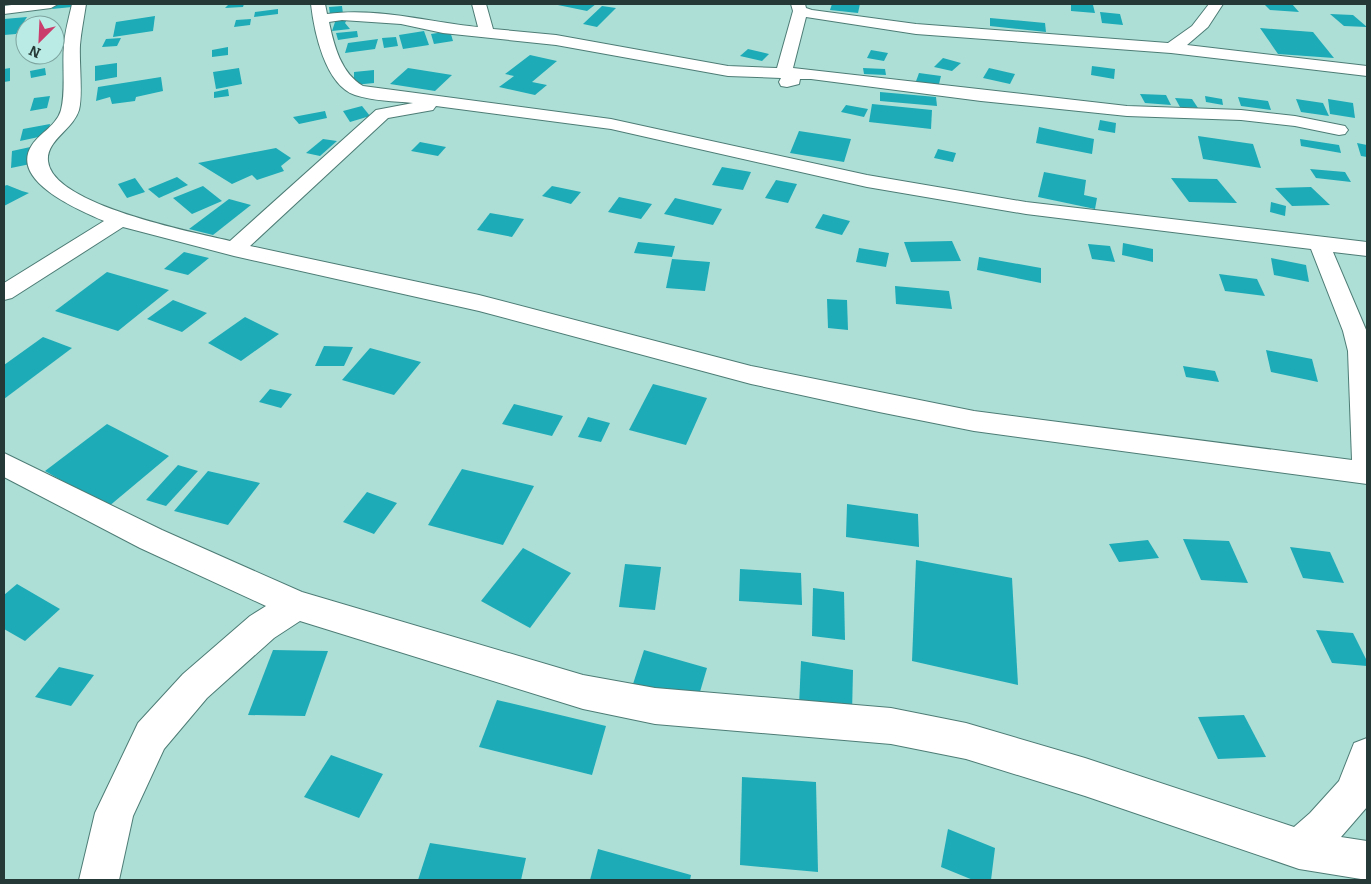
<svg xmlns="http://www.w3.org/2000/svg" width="1371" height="884" font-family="Bitter,serif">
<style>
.building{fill:#1dabb7}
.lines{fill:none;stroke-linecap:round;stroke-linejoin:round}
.minor-casing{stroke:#4d7c75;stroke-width:2}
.minor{fill:#fff;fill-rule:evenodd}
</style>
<rect width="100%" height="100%" fill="#addfd7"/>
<g class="building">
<path d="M 74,4 L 72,7 L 52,9 L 54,5 Z"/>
<path d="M 229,4 L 244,4 L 243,7 L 225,8 Z"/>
<path d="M 553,4 L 596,4 L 587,11 Z"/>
<path d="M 832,4 L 860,4 L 858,13 L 830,10 Z"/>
<path d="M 1071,4 L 1093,5 L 1095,13 L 1071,11 Z"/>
<path d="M 1264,4 L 1292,4 L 1299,12 L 1270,10 Z"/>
<path d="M 342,6 L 343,14 L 330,15 L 329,7 Z"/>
<path d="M 602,6 L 616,8 L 597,27 L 583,24 Z"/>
<path d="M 278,9 L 278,14 L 254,17 L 255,12 Z"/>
<path d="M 1100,12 L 1120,14 L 1123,25 L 1102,23 Z"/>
<path d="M 1330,14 L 1353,15 L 1367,27 L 1344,26 Z"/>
<path d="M 155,16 L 153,31 L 113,37 L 116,22 Z"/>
<path d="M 27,17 L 16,34 L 4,35 L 4,19 Z"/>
<path d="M 348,18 L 345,23 L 350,29 L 332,31 L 336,19 Z"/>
<path d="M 990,18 L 1045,23 L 1046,32 L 990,26 Z"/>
<path d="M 251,19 L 250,25 L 234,27 L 236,20 Z"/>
<path d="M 1260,28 L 1313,32 L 1334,58 L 1278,54 Z"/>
<path d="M 357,31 L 358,37 L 338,40 L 336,33 Z"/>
<path d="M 424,31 L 429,45 L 403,49 L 399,35 Z"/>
<path d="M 450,31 L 453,41 L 434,44 L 431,34 Z"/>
<path d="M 396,37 L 398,46 L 384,48 L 382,38 Z"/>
<path d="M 121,38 L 117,46 L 102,47 L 106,39 Z"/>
<path d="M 378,39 L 375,49 L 345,53 L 348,43 Z"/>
<path d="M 228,47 L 228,55 L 212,57 L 212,50 Z"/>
<path d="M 748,49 L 769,54 L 762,61 L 740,56 Z"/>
<path d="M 871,50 L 888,53 L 884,61 L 867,58 Z"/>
<path d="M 530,55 L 557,61 L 532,82 L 547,85 L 535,95 L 499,87 L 514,76 L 505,74 Z"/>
<path d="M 943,58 L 961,63 L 952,71 L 934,67 Z"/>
<path d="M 117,63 L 117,77 L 95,81 L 95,66 Z"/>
<path d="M 1092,66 L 1115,69 L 1114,79 L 1091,75 Z"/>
<path d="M 10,68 L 10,81 L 4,82 L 4,69 Z"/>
<path d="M 45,68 L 46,75 L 31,78 L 30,71 Z"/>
<path d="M 239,68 L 242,84 L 216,89 L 213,72 Z"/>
<path d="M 408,68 L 452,75 L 435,91 L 390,84 Z"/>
<path d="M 863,68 L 885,69 L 886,75 L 864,74 Z"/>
<path d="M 989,68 L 1015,74 L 1010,84 L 983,78 Z"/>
<path d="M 374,70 L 374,83 L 354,85 L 354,72 Z"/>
<path d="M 919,73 L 941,76 L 938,88 L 915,84 Z"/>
<path d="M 161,77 L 163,91 L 136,97 L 135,101 L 112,104 L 110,97 L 96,101 L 98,87 Z"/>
<path d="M 228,89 L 229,96 L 214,98 L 214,92 Z"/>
<path d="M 880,92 L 936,97 L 937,106 L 880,101 Z"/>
<path d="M 1140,94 L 1166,95 L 1171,105 L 1145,103 Z"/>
<path d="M 50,96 L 47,108 L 30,111 L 34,98 Z"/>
<path d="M 1205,96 L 1222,99 L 1223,105 L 1206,102 Z"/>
<path d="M 1238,97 L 1268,101 L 1271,110 L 1241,106 Z"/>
<path d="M 1175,98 L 1192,99 L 1198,108 L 1180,107 Z"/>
<path d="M 1296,99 L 1323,103 L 1329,116 L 1301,112 Z"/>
<path d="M 1328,99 L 1353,103 L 1355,118 L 1330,114 Z"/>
<path d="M 872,104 L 932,110 L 931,129 L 869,122 Z"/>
<path d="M 846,105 L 868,109 L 864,117 L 841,112 Z"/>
<path d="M 362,106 L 370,116 L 350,122 L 343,111 Z"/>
<path d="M 325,111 L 327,118 L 299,124 L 293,117 Z"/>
<path d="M 1100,120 L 1116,123 L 1115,133 L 1098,130 Z"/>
<path d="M 50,124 L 48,135 L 20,141 L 23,129 Z"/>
<path d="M 1039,127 L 1094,139 L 1092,154 L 1036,143 Z"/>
<path d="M 799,131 L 851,139 L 844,162 L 790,153 Z"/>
<path d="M 1198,136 L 1253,144 L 1261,168 L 1203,159 Z"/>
<path d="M 323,139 L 337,141 L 320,156 L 306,153 Z"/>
<path d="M 1300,139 L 1339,145 L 1341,153 L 1301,146 Z"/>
<path d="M 420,142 L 446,147 L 438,156 L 411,151 Z"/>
<path d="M 1357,143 L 1367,145 L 1367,157 L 1361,156 Z"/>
<path d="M 35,146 L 35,163 L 11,168 L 12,151 Z"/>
<path d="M 276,148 L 291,158 L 281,166 L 284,171 L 257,180 L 252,175 L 232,184 L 198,163 Z"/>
<path d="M 938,149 L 956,153 L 953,162 L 934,158 Z"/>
<path d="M 722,167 L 751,172 L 743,190 L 712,185 Z"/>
<path d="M 1310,169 L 1345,172 L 1351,182 L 1316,178 Z"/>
<path d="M 1044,172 L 1086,180 L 1084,195 L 1097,198 L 1095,209 L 1038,197 Z"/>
<path d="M 177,177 L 188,185 L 159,198 L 148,189 Z"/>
<path d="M 135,178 L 145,192 L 127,198 L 118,184 Z"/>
<path d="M 1171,178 L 1217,179 L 1237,203 L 1189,202 Z"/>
<path d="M 776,180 L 797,184 L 788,203 L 765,198 Z"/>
<path d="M 7,185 L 22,191 L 29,193 L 4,206 L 4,186 Z"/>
<path d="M 203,186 L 222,201 L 192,214 L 173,198 Z"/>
<path d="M 552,186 L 581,192 L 571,204 L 542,196 Z"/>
<path d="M 1311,187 L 1330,205 L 1292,206 L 1275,188 Z"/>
<path d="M 619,197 L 652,204 L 641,219 L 608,212 Z"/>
<path d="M 675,198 L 722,209 L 713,225 L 664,214 Z"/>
<path d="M 229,199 L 251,205 L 213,235 L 189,229 Z"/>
<path d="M 1271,202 L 1286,206 L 1285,216 L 1270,212 Z"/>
<path d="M 490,213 L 524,219 L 512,237 L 477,230 Z"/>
<path d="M 823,214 L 850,221 L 842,235 L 815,228 Z"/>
<path d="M 952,241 L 961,261 L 911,262 L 904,242 Z"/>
<path d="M 638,242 L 675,246 L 672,257 L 634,253 Z"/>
<path d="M 1123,243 L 1153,249 L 1153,262 L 1122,255 Z"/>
<path d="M 1088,244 L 1110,246 L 1115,262 L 1092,259 Z"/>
<path d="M 859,248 L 889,253 L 886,267 L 856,262 Z"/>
<path d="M 184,252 L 209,258 L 188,275 L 164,269 Z"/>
<path d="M 979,257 L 1041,268 L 1041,283 L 977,270 Z"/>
<path d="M 1271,258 L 1306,265 L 1309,282 L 1274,275 Z"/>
<path d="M 672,259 L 710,262 L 705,291 L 666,288 Z"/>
<path d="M 107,272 L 169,290 L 118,331 L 55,311 Z"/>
<path d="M 1219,274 L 1257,279 L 1265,296 L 1225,291 Z"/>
<path d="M 895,286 L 949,291 L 952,309 L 896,304 Z"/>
<path d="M 827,299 L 847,300 L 848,330 L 828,328 Z"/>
<path d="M 173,300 L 207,313 L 182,332 L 147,319 Z"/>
<path d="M 245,317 L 279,334 L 241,361 L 208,343 Z"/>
<path d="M 43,337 L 72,348 L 4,399 L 4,365 Z"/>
<path d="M 324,346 L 353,347 L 344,366 L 315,366 Z"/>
<path d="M 370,348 L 421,362 L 394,395 L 342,380 Z"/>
<path d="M 1266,350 L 1312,359 L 1318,382 L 1271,372 Z"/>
<path d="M 1183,366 L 1215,371 L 1219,382 L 1186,377 Z"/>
<path d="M 653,384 L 707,398 L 686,445 L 629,430 Z"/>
<path d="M 270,389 L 292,394 L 281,408 L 259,402 Z"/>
<path d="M 514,404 L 563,416 L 552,436 L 502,424 Z"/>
<path d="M 588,417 L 610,423 L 601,442 L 578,437 Z"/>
<path d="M 107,424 L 169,456 L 108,507 L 45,471 Z"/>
<path d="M 178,465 L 198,471 L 166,506 L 146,500 Z"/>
<path d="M 462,469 L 534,486 L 503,545 L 428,525 Z"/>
<path d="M 208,471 L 260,483 L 228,525 L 174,511 Z"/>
<path d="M 367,492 L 397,503 L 374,534 L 343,522 Z"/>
<path d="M 847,504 L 918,514 L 919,547 L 846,537 Z"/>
<path d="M 1183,539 L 1229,541 L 1248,583 L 1201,580 Z"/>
<path d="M 1148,540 L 1159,558 L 1119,562 L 1109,544 Z"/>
<path d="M 1290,547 L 1330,552 L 1344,583 L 1303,578 Z"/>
<path d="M 523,548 L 571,573 L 530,628 L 481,601 Z"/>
<path d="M 916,560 L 1012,578 L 1018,685 L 912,661 Z"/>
<path d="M 625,564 L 661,567 L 655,610 L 619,607 Z"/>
<path d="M 740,569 L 801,573 L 802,605 L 739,601 Z"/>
<path d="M 17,584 L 60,609 L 25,641 L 4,629 L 4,595 Z"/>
<path d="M 813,588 L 844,592 L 845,640 L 812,636 Z"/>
<path d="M 1316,630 L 1353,633 L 1367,661 L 1367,666 L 1332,663 Z"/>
<path d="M 273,650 L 328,651 L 305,716 L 248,715 Z"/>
<path d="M 644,650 L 707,668 L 697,702 L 633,684 Z"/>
<path d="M 801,661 L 853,670 L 852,714 L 799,706 Z"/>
<path d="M 59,667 L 94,675 L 71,706 L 35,697 Z"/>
<path d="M 497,700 L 606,726 L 592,775 L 479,747 Z"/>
<path d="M 1244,715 L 1266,757 L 1218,759 L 1198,717 Z"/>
<path d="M 331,755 L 383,774 L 359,818 L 304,797 Z"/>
<path d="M 742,777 L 816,782 L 818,872 L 740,865 Z"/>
<path d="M 948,829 L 995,848 L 991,880 L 973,880 L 941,867 Z"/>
<path d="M 430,843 L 526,858 L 521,880 L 418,880 Z"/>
<path d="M 598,849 L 691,875 L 690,880 L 590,880 Z"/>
</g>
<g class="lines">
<g class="minor-casing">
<g id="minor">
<path d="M 19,4 L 58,4 L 51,8 L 4,14 L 4,6 Z"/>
<path d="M 72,4 L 86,4 C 84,18 81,32 80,45 C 79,63 83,95 79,110 C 73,130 46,140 48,161 C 52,205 193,232 230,241 L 376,110 L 413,103 C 394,101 373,101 355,95 C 325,85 314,31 311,4 L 325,4 L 327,14 C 377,7 428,22 478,27 L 472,4 L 486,4 L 493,29 L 556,35 L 728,66 L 777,68 L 793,11 L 791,4 L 805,4 L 806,8 L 812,10 L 916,24 L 1168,43 L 1192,26 L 1209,4 L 1223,4 L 1208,27 L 1187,45 L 1367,66 L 1367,76 L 1171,53 L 916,34 L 806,17 L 793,68 L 1127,106 L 1241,110 L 1295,116 L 1345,126 L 1348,130 L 1345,134 L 1339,135 L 1295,126 L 1241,120 L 1127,116 L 981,101 L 811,79 L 800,79 L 799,84 L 787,87 L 781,86 L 779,82 L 781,78 L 728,76 L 556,45 L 443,33 L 401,24 L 342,20 L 329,22 C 334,46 341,73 363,86 L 611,119 L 867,175 L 1026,202 L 1367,242 L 1367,256 L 1333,252 L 1367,332 L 1367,484 L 974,431 L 879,412 L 751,384 L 479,311 L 234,256 L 123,227 L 12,298 L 4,300 L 4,283 L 104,221 C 81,211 8,181 32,145 C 40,133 57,125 61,110 C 66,91 62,65 64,45 C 65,31 69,18 72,4 ZM 436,106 L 611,129 L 867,187 L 1026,214 L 1311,249 L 1343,331 L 1348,351 L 1352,460 L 974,411 L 751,366 L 479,295 L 250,246 L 388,118 L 433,110 Z"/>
<path d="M 4,453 L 162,530 L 302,592 L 583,675 L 655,688 L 891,708 L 966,723 L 1085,758 L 1294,827 L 1310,813 L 1339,781 L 1354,743 L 1367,738 L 1367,807 L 1341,837 L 1367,841 L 1367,880 L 1299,869 L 1085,796 L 966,759 L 891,744 L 655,724 L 583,709 L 300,621 L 274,638 L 207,698 L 164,749 L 133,816 L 119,880 L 79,880 L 95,813 L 138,723 L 183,674 L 250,616 L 266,606 L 140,548 L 4,477 Z"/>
</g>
</g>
<use href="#minor" class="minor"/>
</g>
<rect width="1371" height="884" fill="none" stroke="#253936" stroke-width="10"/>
<g transform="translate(40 40) rotate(204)"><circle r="24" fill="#baece5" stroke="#7ea49f"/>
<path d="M0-4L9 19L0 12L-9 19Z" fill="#c93c6b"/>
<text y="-8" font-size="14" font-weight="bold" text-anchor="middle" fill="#253936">N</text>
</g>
</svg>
